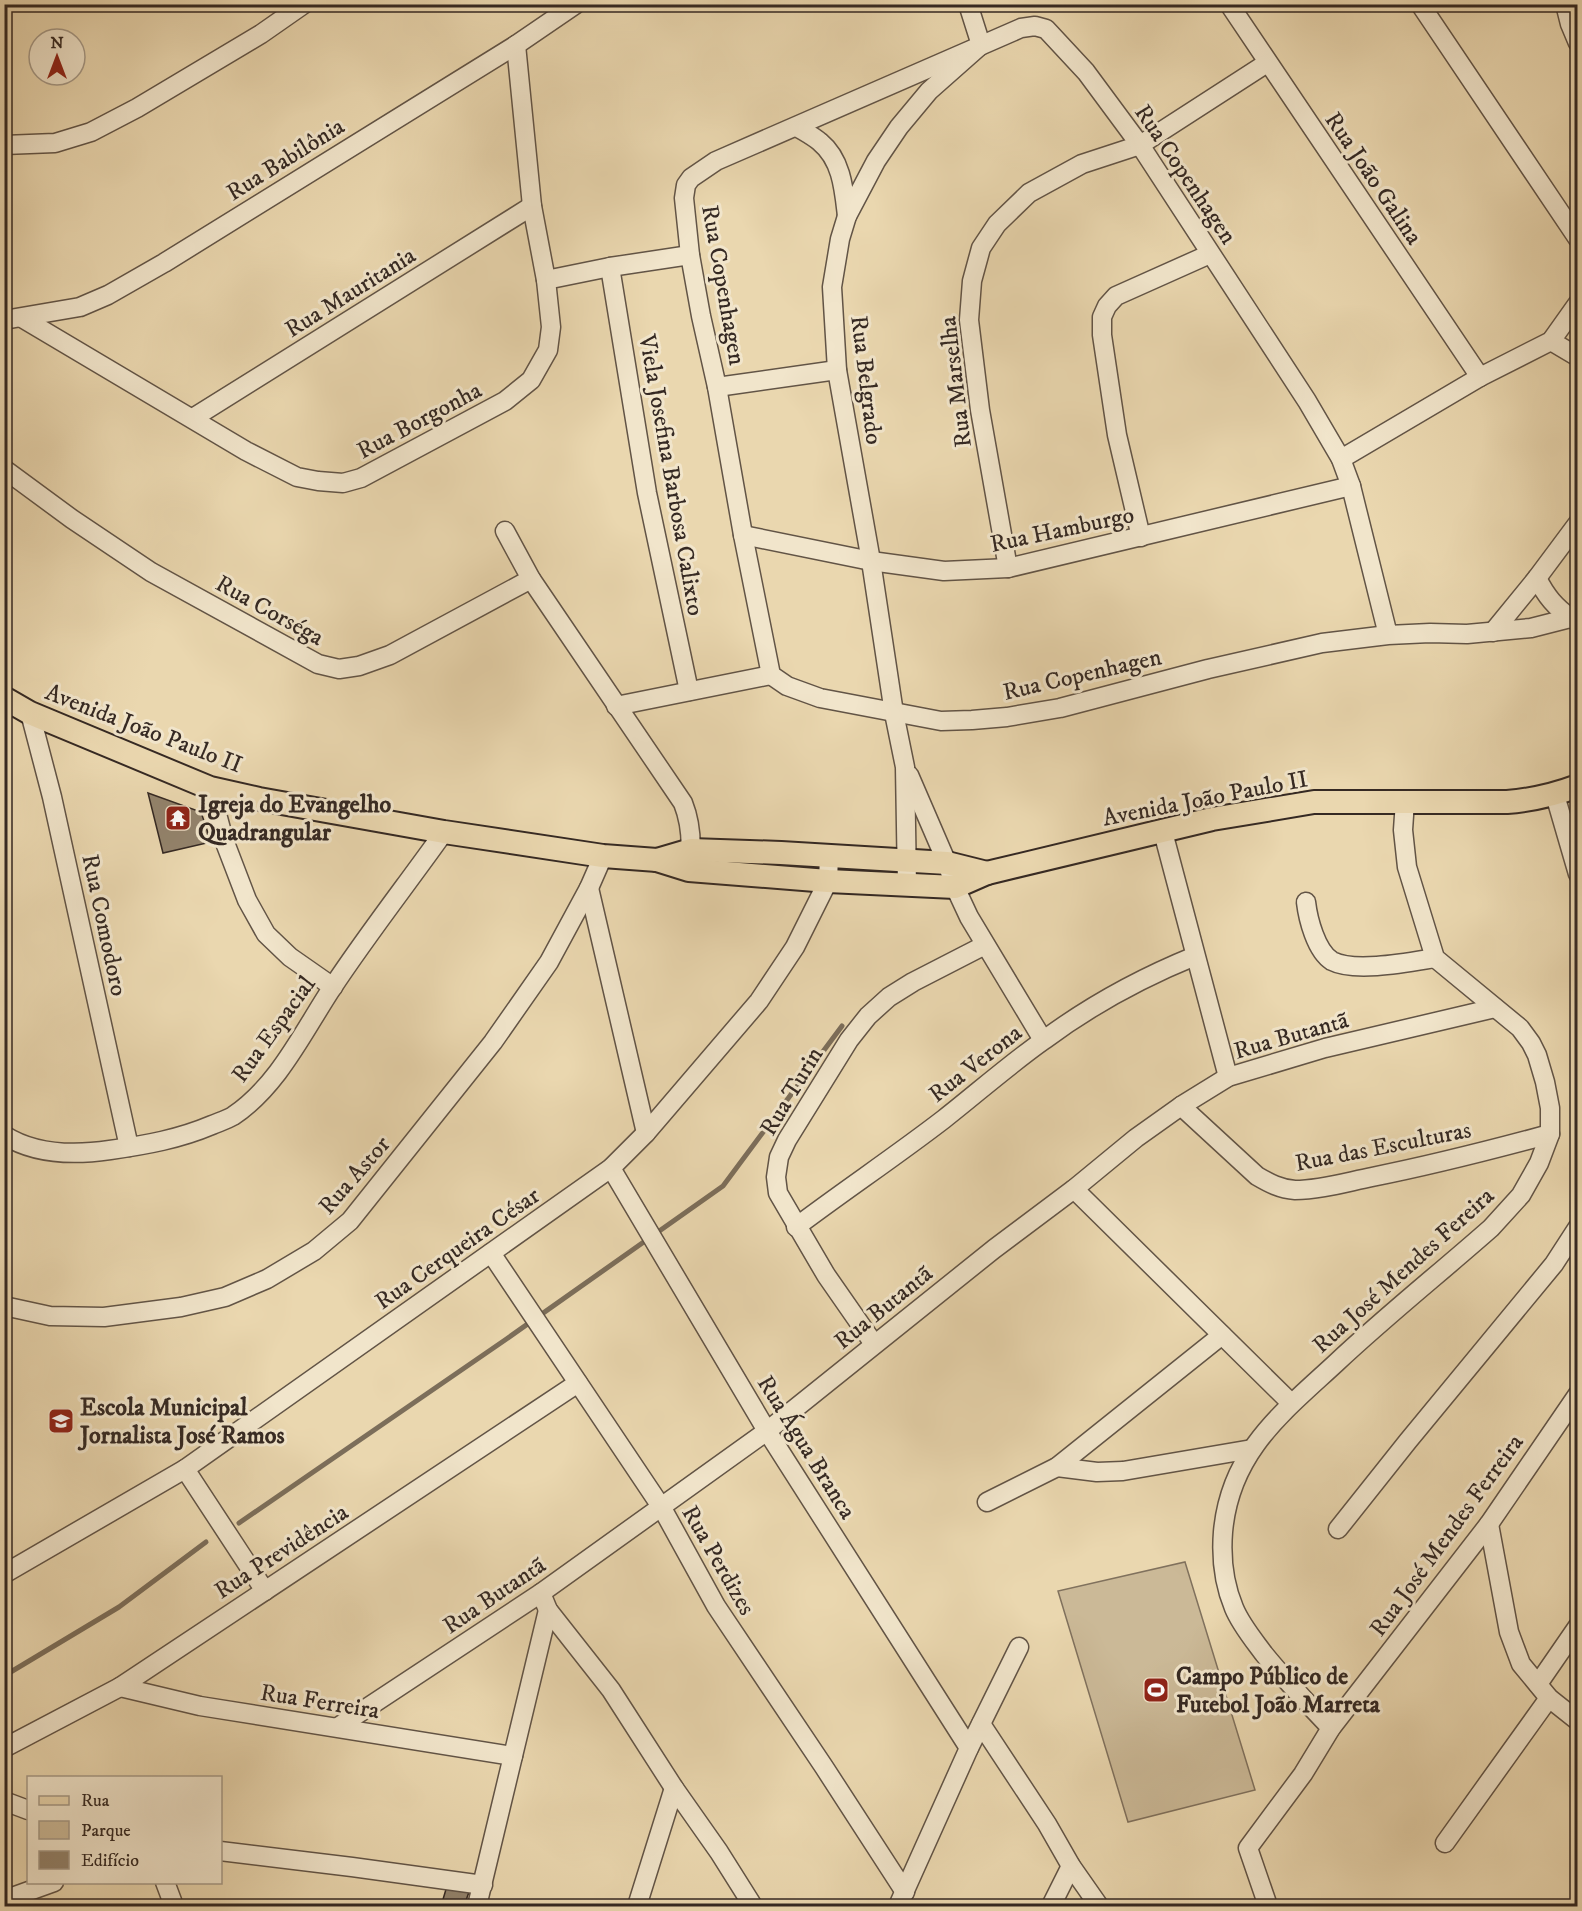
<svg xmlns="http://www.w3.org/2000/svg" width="1582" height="1911" font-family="'IM FELL DW Pica',serif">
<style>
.green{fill:#cbb997;stroke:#80715d;stroke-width:1.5}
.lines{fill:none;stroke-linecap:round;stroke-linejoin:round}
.stream{stroke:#7c6e5a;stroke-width:5}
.building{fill:#93836c;stroke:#352923;stroke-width:1.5}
.minor-casing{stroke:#625446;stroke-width:21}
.major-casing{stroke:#352923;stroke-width:26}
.minor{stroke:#f1e5cb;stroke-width:18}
.major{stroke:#ead7af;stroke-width:22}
.labels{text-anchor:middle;stroke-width:6;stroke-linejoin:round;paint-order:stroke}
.street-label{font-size:24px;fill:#352923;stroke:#f1e5cb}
.poi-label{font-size:24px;font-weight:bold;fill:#352923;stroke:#f1e5cb;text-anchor:start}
</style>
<rect width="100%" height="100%" fill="#ead7af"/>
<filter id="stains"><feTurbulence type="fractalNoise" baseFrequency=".00333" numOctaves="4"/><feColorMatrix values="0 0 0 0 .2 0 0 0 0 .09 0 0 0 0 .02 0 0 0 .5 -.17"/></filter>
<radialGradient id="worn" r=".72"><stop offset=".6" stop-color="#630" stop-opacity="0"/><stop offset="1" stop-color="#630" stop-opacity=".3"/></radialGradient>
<path class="green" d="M 1185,1562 L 1255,1790 L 1128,1822 L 1058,1591 Z"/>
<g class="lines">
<g class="stream">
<path d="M 239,1523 L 505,1340 L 723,1186 L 842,1026"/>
<path d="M 4,1676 L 119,1607 L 206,1542"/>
</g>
</g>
<g class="building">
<path d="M 148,793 L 201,812 L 211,842 L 163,853 Z"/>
<path d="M 447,1886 L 469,1892 L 464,1906 L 441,1906 Z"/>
</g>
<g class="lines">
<g class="minor-casing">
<g id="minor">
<path d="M 1229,4 L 1480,377"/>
<path d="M 1420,4 L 1578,239"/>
<path d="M 1565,4 L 1570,24 L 1578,43"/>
<path d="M 797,127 C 805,132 813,136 820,142 C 842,160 844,190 847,216"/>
<path d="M 4,145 L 55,143 L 91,132 L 137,108 L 261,34 L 304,4"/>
<path d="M 610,267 L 647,493 L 689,691"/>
<path d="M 546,280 L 610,267 L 690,255"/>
<path d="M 22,318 L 246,451 L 297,477 L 318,481 L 343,483 L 361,478 L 505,401 L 531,380 L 548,350 L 551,327 L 546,280 L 532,206 L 516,45"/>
<path d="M 4,320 L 80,307 L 108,295 L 164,263 L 516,45 L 576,4"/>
<path d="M 1551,341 L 1578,357"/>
<path d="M 717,387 L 837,370"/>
<path d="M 193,418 L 532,206"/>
<path d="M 1341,459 L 1480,377 L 1551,341 L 1578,303"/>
<path d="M 4,469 L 72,519 L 151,572 L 318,664 L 339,669 L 359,666 L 390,655 L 531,579"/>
<path d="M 505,531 L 531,579 L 683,803 C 691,823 692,841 690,862"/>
<path d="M 743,535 L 871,561 L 944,571 L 1008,568 L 1351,486"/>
<path d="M 1141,537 L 1117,435 L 1102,335 L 1102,317 L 1107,306 L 1116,296 L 1210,254"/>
<path d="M 1008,568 L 980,410 L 969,320 L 972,281 L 981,248 L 997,224 L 1029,193 L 1082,164 L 1140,145 L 1267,63"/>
<path d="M 1537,578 C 1546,596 1555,607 1572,619"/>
<path d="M 1493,632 L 1537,578 L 1578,523"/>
<path d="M 1388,635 L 1351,486 L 1341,459 L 1307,401 L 1140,145 L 1086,72 L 1046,29 L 1035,26 L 1021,28 L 716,161 L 691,178 L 686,185 L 684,198 L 690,255 L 701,316 L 717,387 L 743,535 L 771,675 L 787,686 L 820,698 L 941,721 L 972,720 L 1007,717 L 1060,708 L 1208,669 L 1322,643 L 1388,635 L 1430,633 L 1467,634 L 1531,628 L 1578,616"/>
<path d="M 616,706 L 771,675"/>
<path d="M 30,713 L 52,797 L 129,1147"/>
<path d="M 909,775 L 947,863 L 955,887 L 969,917 L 1043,1040"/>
<path d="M 210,788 L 224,840 L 247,900 L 266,934 L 290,957 L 333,987"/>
<path d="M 1555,795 L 1578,874"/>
<path d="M 1163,832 L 1228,1077"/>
<path d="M 907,885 L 905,767 L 894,713 L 871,561 L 837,370 L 832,287 L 840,239 L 847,216 L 876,161 L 899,127 L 929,91 L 981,45 L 968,4"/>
<path d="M 589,888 L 646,1133"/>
<path d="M 1306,902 C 1308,919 1316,951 1332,961 C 1355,973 1410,962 1435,958"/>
<path d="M 1181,1106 L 1257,1176 C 1269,1183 1280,1189 1295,1190 C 1320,1190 1347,1182 1372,1177 C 1432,1165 1491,1150 1550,1134"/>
<path d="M 4,1135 C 35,1155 76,1155 110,1150 C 146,1145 179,1139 212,1125 C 219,1122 226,1120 233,1116 C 278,1086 303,1032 332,988 C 367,935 407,884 444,832"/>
<path d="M 611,1168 L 767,1431 L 969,1748"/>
<path d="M 1074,1189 L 1291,1403"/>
<path d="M 796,1227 C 845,1190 896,1156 944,1119 C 977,1093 1010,1064 1044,1040 C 1091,1005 1141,978 1195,956"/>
<path d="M 491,1253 L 662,1508 L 716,1606 L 824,1767 L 905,1892"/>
<path d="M 4,1306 L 50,1316 L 104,1317 L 181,1307 L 225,1297 L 267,1279 L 314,1251 L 350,1221 L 493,1042 L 549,962 L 589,888 L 603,856"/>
<path d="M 874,1344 L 826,1275 L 778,1193 L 776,1177 L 779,1157 L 787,1140 L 849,1040 L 868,1016 L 889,997 L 913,982 L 985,945"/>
<path d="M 1057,1467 L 1097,1472 L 1123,1471 L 1252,1449"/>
<path d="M 185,1469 L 265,1591"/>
<path d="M 987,1502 L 1057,1467 L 1222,1335"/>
<path d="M 1489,1524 L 1509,1632 L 1521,1664 L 1549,1698 L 1578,1721"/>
<path d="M 1338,1529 L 1408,1441 L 1554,1264 L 1578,1227"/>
<path d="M 4,1574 L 185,1469 L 611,1168 L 646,1133 L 759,1001 L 795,947 L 828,881 L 829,856"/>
<path d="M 541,1593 L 548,1610 L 611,1690 L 674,1788 L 719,1852 L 753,1906"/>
<path d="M 1538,1684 L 1578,1626"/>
<path d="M 120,1687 L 200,1706 L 513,1756"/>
<path d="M 981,1724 L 1047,1824 L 1071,1866 L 1099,1906"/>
<path d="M 338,1727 L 541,1593 L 767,1431 L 994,1249 L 1074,1189 L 1136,1138 L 1181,1106 L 1228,1077 L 1325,1048 L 1495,1008"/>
<path d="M 1331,1728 C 1308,1704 1285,1680 1264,1654 C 1253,1639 1241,1625 1234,1608 C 1224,1584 1221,1557 1223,1532 C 1230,1452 1282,1413 1336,1363 C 1386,1316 1440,1273 1491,1228 L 1521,1195 L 1539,1163 L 1550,1134 L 1550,1108 L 1545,1082 L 1537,1055 L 1531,1043 L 1520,1028 L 1435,958 L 1407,867 L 1403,830 L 1405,801"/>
<path d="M 4,1748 L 120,1687 L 578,1383"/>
<path d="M 4,1801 L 28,1810"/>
<path d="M 1445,1843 L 1549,1698"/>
<path d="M 220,1851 L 352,1867 L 483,1885"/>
<path d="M 165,1882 L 174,1906"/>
<path d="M 4,1900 L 54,1882"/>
<path d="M 477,1906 L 548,1610"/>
<path d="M 637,1906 L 674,1788"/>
<path d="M 898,1906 L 969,1748 L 1019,1647"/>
<path d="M 1051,1906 L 1071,1866"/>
<path d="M 1268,1906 L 1248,1848 L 1303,1774 L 1331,1728 L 1489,1524 L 1578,1394"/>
</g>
</g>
<g class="major-casing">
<g id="major">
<path d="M 4,698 L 30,713 L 210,788 L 259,799 L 444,832 L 603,856 L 657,860 L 689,870 L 828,881 L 955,887 L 987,873 L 1212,819 L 1314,802 L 1507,802 C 1532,800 1554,795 1578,786"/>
<path d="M 657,860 L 691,850 L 781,853 L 947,863 L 987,873"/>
</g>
</g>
<use href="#minor" class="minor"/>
<use href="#major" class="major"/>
</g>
<defs>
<g id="temple-square" transform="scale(1.35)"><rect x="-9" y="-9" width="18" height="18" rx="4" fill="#8f2418" stroke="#f1e5cb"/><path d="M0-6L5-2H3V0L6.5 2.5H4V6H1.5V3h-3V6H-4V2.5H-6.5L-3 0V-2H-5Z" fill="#fff"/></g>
<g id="school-square" transform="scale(1.35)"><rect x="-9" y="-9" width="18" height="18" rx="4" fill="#8f2418" stroke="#f1e5cb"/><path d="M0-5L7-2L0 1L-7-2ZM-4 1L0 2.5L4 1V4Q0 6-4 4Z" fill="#fff"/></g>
<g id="stadium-square" transform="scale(1.35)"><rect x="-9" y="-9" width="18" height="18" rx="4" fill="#8f2418" stroke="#f1e5cb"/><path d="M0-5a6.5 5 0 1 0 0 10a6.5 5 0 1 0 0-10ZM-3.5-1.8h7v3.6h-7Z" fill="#fff"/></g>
</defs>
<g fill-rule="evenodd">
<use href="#temple-square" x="178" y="818"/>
<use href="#school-square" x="61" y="1421"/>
<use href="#stadium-square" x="1156" y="1690"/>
</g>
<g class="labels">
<g class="street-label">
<text transform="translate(285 159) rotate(-32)" y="8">Rua Babilônia</text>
<text transform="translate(1186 174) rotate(56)" y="8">Rua Copenhagen</text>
<text transform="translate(1374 178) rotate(56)" y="8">Rua João Galina</text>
<text transform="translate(724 285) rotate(80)" y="8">Rua Copenhagen</text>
<text transform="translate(350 292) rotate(-32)" y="8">Rua Mauritania</text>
<text transform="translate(867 380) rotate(83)" y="8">Rua Belgrado</text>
<text transform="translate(955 382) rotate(-97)" y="8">Rua Marselha</text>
<text transform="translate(419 420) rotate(-28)" y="8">Rua Borgonha</text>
<text transform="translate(672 475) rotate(80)" y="8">Viela Josefina Barbosa Calixto</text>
<text transform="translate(1062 529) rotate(-12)" y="8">Rua Hamburgo</text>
<text transform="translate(270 610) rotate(29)" y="8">Rua Corséga</text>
<text transform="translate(1082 674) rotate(-13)" y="8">Rua Copenhagen</text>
<text transform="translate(144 728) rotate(21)" y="8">Avenida João Paulo II</text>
<text transform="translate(1205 798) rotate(-11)" y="8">Avenida João Paulo II</text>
<text transform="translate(105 925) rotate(78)" y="8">Rua Comodoro</text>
<text transform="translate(273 1029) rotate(-54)" y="8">Rua Espacial</text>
<text transform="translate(1291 1035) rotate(-16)" y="8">Rua Butantã</text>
<text transform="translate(975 1063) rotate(-38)" y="8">Rua Verona</text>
<text transform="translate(791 1091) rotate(-59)" y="8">Rua Turin</text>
<text transform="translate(1383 1146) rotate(-11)" y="8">Rua das Esculturas</text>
<text transform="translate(354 1175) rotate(-49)" y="8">Rua Astor</text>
<text transform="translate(457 1248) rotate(-35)" y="8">Rua Cerqueira César</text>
<text transform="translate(1403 1270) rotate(-42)" y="8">Rua José Mendes Fereira</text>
<text transform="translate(883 1307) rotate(-39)" y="8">Rua Butantã</text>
<text transform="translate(807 1447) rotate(58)" y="8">Rua Água Branca</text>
<text transform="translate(1446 1535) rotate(-54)" y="8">Rua José Mendes Ferreira</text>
<text transform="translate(281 1551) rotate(-33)" y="8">Rua Previdência</text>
<text transform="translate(719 1560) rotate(60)" y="8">Rua Perdizes</text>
<text transform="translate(494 1595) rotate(-34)" y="8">Rua Butantã</text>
<text transform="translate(320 1701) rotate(9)" y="8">Rua Ferreira</text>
</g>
<g class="poi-label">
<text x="198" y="812">Igreja do Evangelho<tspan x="198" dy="28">Quadrangular</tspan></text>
<text x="80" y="1415">Escola Municipal<tspan x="80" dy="28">Jornalista José Ramos</tspan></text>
<text x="1176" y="1684">Campo Público de<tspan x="1176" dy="28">Futebol João Marreta</tspan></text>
</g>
</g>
<rect width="1582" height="1911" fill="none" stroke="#ead7af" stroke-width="24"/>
<rect x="6" y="6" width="1570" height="1899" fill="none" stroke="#352923" stroke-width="3"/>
<rect x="12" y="12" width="1558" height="1887" fill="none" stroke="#352923" stroke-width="1.5"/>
<rect x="27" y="1776" width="195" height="108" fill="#f1e5cb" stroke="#a69a88" stroke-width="1.5"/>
<rect x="39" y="1796" width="30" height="9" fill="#ead7af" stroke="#a69a88" stroke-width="1.5"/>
<text x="81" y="1806" font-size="18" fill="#352923">Rua</text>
<rect x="39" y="1821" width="30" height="18" fill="#cbb997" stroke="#a69a88" stroke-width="1.5"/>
<text x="81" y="1836" font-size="18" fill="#352923">Parque</text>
<rect x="39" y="1851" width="30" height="18" fill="#93836c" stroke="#a69a88" stroke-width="1.5"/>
<text x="81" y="1866" font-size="18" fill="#352923">Edifício</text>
<g transform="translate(57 57)"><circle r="28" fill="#f1e5cb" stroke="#a69a88" stroke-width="1.5"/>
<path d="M0-4.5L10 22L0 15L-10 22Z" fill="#8f2418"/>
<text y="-9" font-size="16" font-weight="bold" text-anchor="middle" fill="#352923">N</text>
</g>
<rect width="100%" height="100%" filter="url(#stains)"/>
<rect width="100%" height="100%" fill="url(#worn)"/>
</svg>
